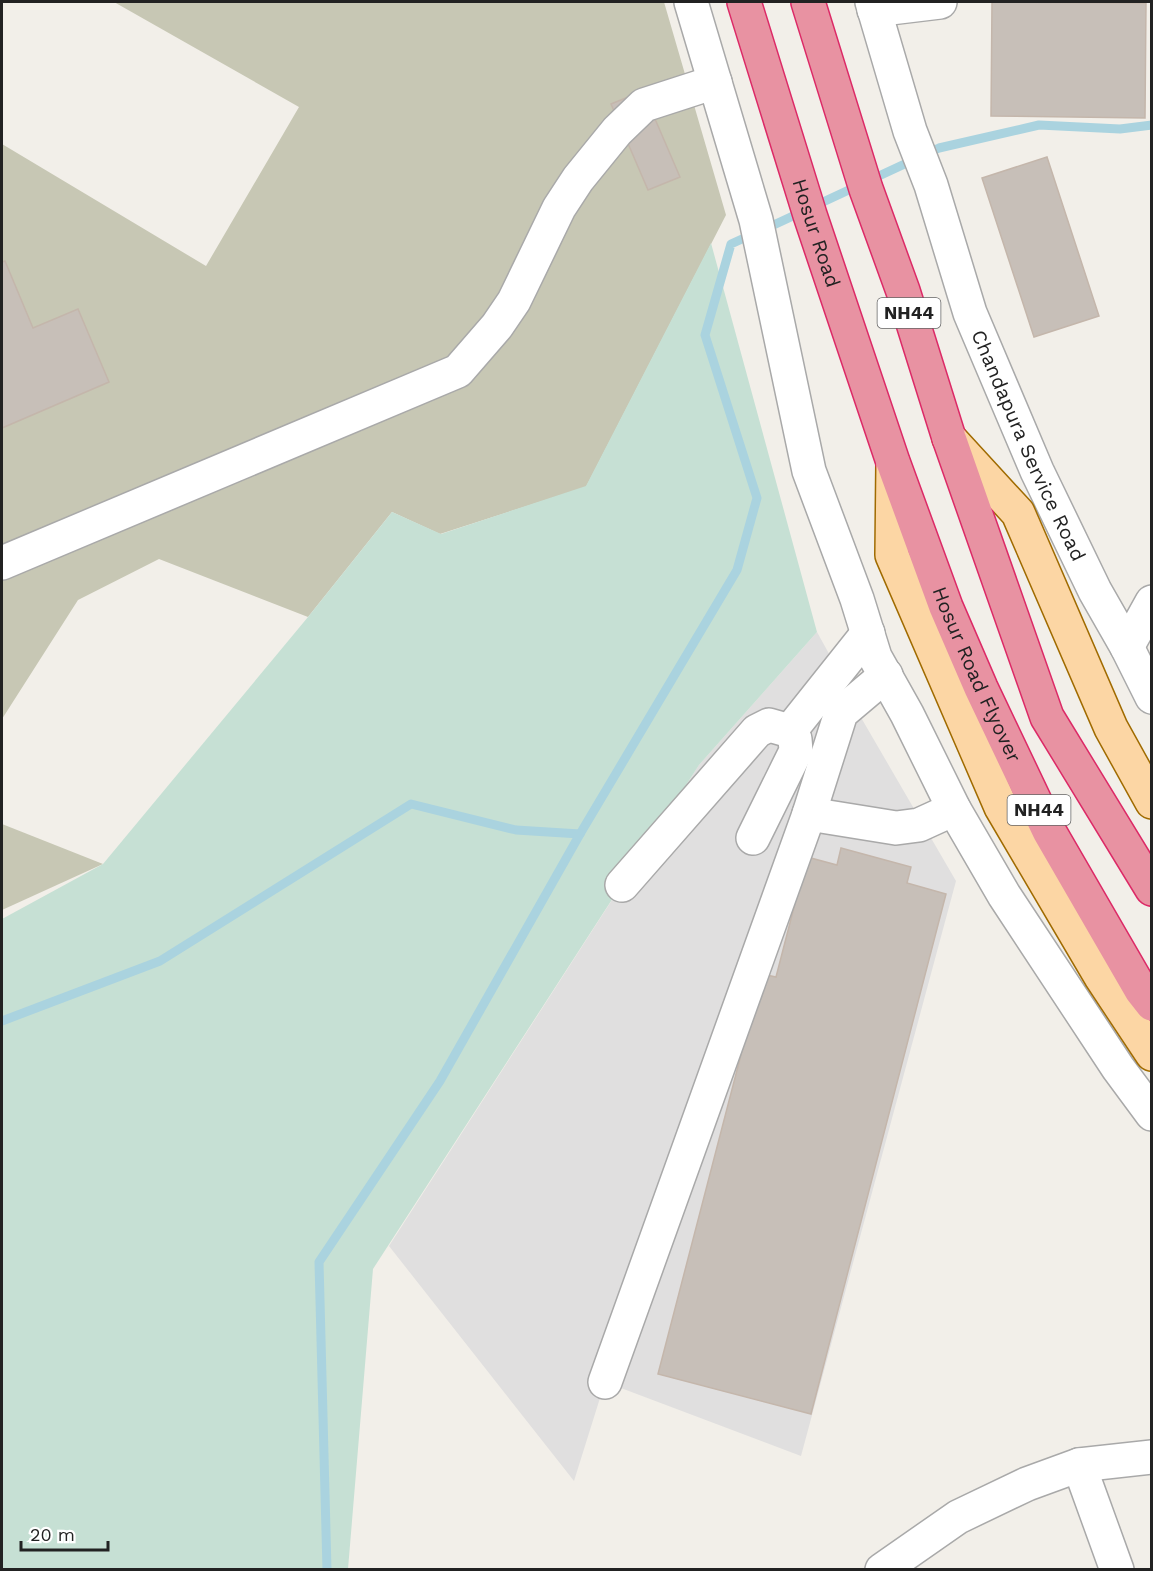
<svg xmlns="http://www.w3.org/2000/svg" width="1153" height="1571" font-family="'Work Sans',sans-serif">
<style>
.residential{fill:#e0dfdf}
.construction{fill:#c7c7b4}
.wetland{fill:#c6e0d4}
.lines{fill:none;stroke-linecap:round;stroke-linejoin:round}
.stream{stroke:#aad3df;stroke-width:9}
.building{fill:#c7bfb8;stroke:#c4b6ab;stroke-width:1.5}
.minor-casing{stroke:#a9a9a9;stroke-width:36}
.major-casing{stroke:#a06b00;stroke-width:36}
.highway-casing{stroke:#dc2a67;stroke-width:36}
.minor{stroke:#fff;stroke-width:33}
.major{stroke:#fcd6a4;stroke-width:33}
.highway{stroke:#e892a2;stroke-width:33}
.labels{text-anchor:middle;stroke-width:4.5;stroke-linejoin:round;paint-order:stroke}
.shield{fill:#fff;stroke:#646464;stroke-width:1.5}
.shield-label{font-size:18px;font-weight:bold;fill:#222}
.street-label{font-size:20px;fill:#222;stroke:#fff}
</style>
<rect width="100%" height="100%" fill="#f2efe9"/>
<path class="residential" d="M 817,632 L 838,670 L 845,690 L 956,881 L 801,1456 L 605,1382 L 574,1481 L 389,1246 L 699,765 Z"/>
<g class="construction">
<path d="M 114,2 L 664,2 L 726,215 L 586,487 L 440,534 L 392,512 L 308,617 L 159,559 L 78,600 L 2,719 L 2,144 L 206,266 L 299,107 Z"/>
<path d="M 2,824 L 103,864 L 2,910 Z"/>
</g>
<path class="wetland" d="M 711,243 L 817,632 L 699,765 L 373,1269 L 348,1569 L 2,1570 L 2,919 L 103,864 L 308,617 L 392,512 L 441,534 L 586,486 Z"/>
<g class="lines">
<g class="stream">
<path d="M 765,229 L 939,148 L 1039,125 L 1120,129 L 1152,125"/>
<path d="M 2,1021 L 160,961 L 411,804 L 516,830 L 580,834 L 737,570 L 757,498 L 705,335 L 731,244 L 753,234"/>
<path d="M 327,1570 L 319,1262 L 440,1081 L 580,834"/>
</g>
</g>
<g class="building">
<path d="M 992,2 L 1146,3 L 1145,118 L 991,116 Z"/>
<path d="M 643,91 L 680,177 L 648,190 L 611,104 Z"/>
<path d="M 1047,157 L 1099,316 L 1034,337 L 982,178 Z"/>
<path d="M 5,261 L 33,328 L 78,309 L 109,382 L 2,428 L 2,262 Z"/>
<path d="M 841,848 L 911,867 L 907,883 L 946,894 L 811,1414 L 658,1374 L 762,974 L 776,977 L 807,857 L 837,865 Z"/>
</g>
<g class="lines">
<g class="minor-casing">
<g id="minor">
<path d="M 691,2 L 756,220 L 809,471 L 857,599 L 875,657 L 907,714 L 954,809 L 1004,895 L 1118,1068 L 1152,1114"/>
<path id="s1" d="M 872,2 L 910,131 L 931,185 L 970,313 L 1037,471 L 1095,591 L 1127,647 L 1152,697"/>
<path d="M 874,10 L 940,2"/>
<path d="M 2,563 L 458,371 L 497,326 L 514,301 L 559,208 L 578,179 L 617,131 L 644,105 L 715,82"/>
<path d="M 1127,647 L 1152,602"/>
<path d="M 809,814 L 896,828 L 919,825 L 954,809"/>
<path d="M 753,838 L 796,751 L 795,739 L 790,731"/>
<path d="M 622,885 L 757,731 L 769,725 L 790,731 L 868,633"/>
<path d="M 605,1382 L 809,814 L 841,713 L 886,675"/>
<path d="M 1079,1465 L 1117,1570"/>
<path d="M 882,1570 L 958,1517 L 1027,1484 L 1079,1465 L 1152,1457"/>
</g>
</g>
<g class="major-casing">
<g id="major">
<path d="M 949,438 L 1018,513 L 1111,728 L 1152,802"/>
<path d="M 893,464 L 892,555 L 1001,807 L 1101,977 L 1152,1054"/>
</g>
</g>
<g class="highway-casing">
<g id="highway">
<path id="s2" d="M 744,2 L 810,215 L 893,462 L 946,607 L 981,688 L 1049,831 L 1141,990 L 1152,1004"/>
<path d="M 808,2 L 866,189 L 903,291 L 949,438 L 1047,717 L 1152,889"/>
</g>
</g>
<use href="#minor" class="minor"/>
<use href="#major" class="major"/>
<use href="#highway" class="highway"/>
</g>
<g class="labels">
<g class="shield">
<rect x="877.5" y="298" width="63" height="30" rx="4.5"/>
<rect x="1007.5" y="795" width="63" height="30" rx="4.5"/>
</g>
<g class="shield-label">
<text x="909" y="319">NH44</text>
<text x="1039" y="816">NH44</text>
</g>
<g class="street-label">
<text dy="7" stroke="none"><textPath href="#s2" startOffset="242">Hosur Road</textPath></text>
<text dy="7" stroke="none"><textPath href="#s1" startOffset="471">Chandapura Service Road</textPath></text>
<text dy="7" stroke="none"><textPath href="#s2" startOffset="712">Hosur Road Flyover</textPath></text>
</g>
</g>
<rect width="1153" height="1571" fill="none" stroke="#222222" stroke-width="6"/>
<path d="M21 1541v9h87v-9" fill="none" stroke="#222222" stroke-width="3"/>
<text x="30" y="1541" font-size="18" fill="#222222" stroke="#ffffff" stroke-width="4.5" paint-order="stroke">20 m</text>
</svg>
